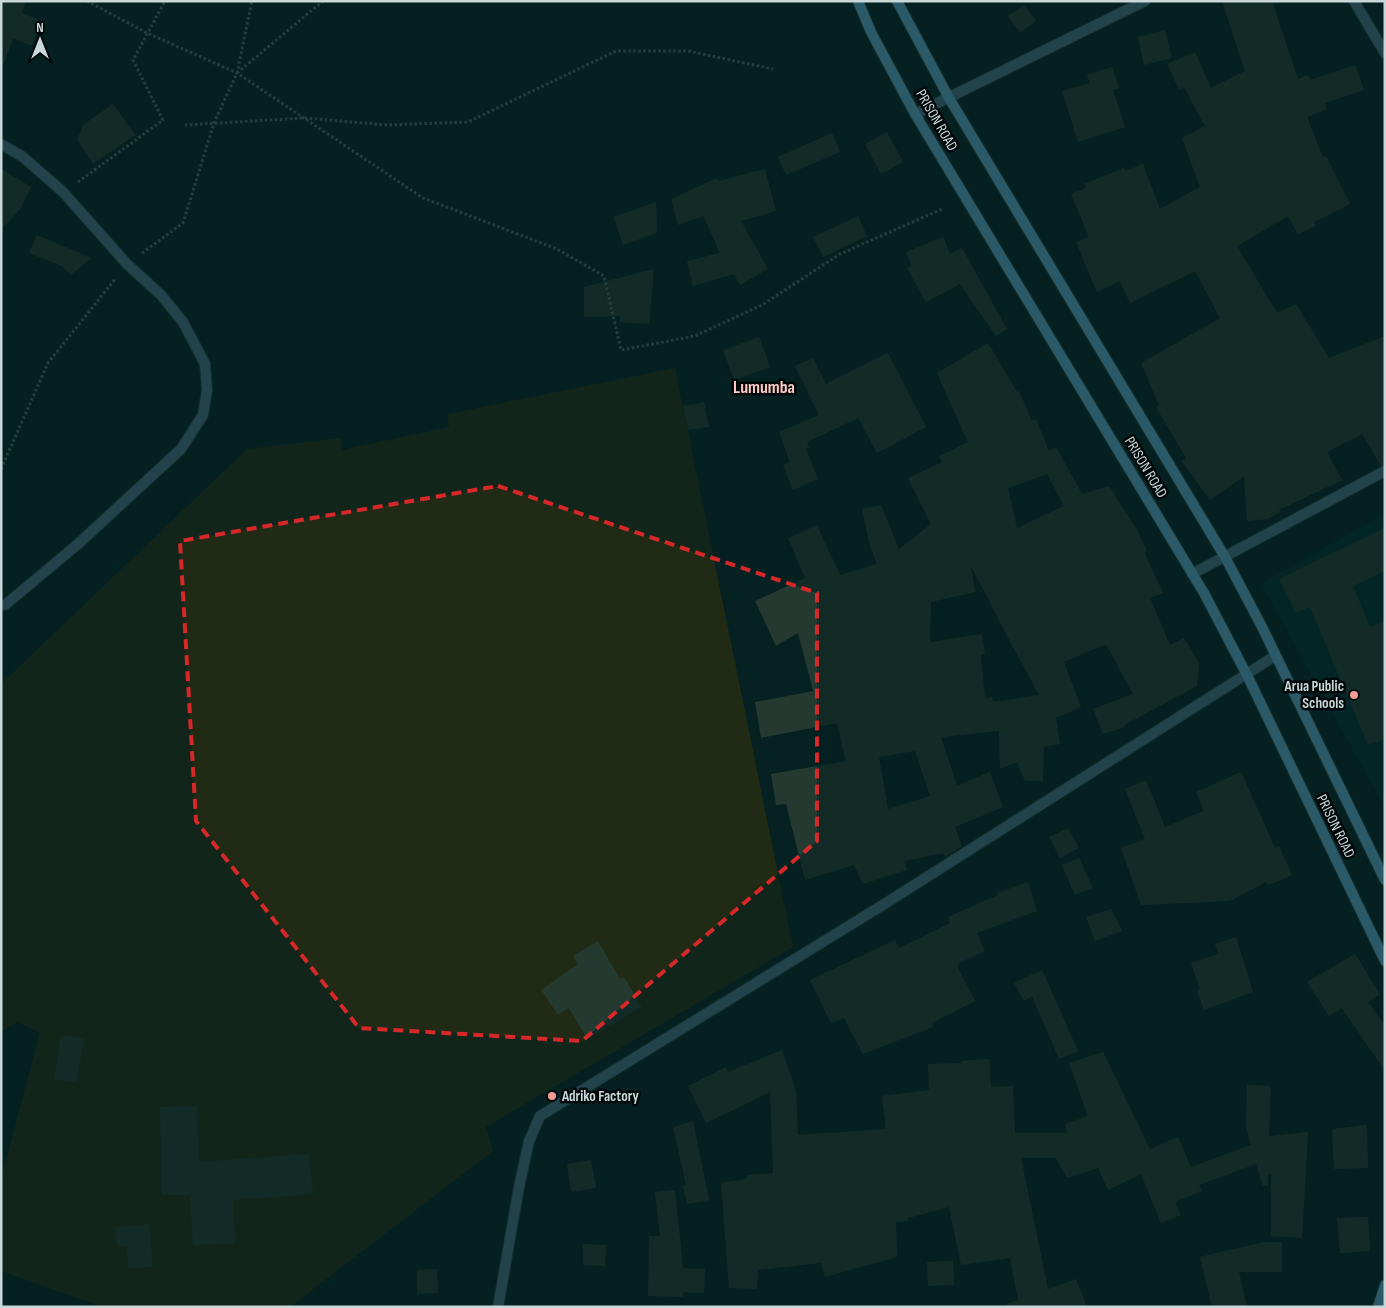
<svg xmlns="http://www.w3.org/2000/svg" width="1386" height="1308" font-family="'Sofia Sans Condensed',sans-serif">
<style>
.built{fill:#042b2c}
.green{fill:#212a15}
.building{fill:#24392f;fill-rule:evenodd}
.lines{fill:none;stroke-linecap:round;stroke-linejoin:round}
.street-casing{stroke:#253e3e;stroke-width:12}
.secondary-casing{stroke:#253e3e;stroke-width:12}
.path{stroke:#4a6161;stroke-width:3;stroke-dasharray:2.5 2.5;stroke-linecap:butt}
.street{stroke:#466e81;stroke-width:10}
.secondary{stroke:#5b9dbc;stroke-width:10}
.marked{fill:none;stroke:#d62828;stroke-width:4;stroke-dasharray:10 6;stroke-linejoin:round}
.poi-dot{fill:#f59c94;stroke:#020809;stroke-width:2}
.labels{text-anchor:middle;stroke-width:5;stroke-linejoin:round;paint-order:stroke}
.street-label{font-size:15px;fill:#c8d7d7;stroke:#020809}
.poi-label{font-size:15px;font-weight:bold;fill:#c8d7d7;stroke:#020809;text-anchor:end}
.quarter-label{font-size:18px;font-weight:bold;fill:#fcc9c3;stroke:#020809}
</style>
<rect width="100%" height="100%" fill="#062121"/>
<path class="built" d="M 1385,514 L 1385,808 L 1261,583 Z"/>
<path class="green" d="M 675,368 L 793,947 L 486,1127 L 493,1151 L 290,1307 L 103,1307 L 1,1271 L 1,1179 L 40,1033 L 17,1022 L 1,1032 L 1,684 L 247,449 L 341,438 L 342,450 L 449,427 L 448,414 Z"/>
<g class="building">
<path d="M 1,1 L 26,1 L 22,13 L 42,21 L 32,46 L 13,38 L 4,63 L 1,63 Z"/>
<path d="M 1222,1 L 1272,1 L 1298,79 L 1308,75 L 1311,80 L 1355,65 L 1364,90 L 1325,103 L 1327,109 L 1307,117 L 1323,157 L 1326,156 L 1350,204 L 1314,222 L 1316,226 L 1298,234 L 1288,216 L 1237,246 L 1277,313 L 1296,304 L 1329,358 L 1385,336 L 1385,464 L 1381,466 L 1362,434 L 1327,452 L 1342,480 L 1279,510 L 1280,512 L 1268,519 L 1247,521 L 1244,476 L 1210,500 L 1182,461 L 1186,458 L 1156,407 L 1159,405 L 1141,363 L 1220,318 L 1195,271 L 1130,303 L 1120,281 L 1097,292 L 1076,242 L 1089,237 L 1071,194 L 1086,188 L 1084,184 L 1124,168 L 1125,171 L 1143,164 L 1160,209 L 1200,187 L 1182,138 L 1205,126 L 1184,87 L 1179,90 L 1167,64 L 1195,52 L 1211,88 L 1245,71 Z"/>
<path d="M 1024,5 L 1036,21 L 1020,33 L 1008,16 Z"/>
<path d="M 1165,30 L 1172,58 L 1144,65 L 1138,37 Z"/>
<path d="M 1112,67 L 1119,88 L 1113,90 L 1125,127 L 1078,142 L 1062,91 L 1090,83 L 1087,75 Z"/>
<path d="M 113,104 L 135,135 L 93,164 L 77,140 L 83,125 Z"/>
<path d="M 887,132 L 903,162 L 881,174 L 865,144 Z"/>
<path d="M 832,133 L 840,152 L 786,175 L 778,157 Z"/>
<path d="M 1,169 L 31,187 L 20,209 L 1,230 Z"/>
<path d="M 765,169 L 776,211 L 741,221 L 768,269 L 740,285 L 734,274 L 693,286 L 687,261 L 720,253 L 703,216 L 678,225 L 671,199 L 717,178 L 719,181 Z"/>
<path d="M 656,202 L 657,233 L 623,245 L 614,217 Z"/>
<path d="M 858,216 L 867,236 L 823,257 L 813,237 Z"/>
<path d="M 37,235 L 91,258 L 71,275 L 62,266 L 29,253 Z"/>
<path d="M 943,237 L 950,254 L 962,248 L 1007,329 L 996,336 L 960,284 L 926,302 L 907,268 L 912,266 L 906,252 Z"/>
<path d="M 654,269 L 649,324 L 620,322 L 620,316 L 584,317 L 584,287 Z"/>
<path d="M 759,337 L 770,367 L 734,380 L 723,350 Z"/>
<path d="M 988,343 L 1017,392 L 1019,391 L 1032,421 L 1036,419 L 1049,451 L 1056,447 L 1082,494 L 1109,486 L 1136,528 L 1147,551 L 1144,552 L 1163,593 L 1150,598 L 1170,645 L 1184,638 L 1199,663 L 1197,686 L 1124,725 L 1125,727 L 1103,734 L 1093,709 L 1133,694 L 1106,644 L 1064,662 L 1081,707 L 1056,718 L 1060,744 L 1044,747 L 1043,781 L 1025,781 L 1017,762 L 1000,769 L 999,731 L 941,737 L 957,786 L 990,772 L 1003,807 L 955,827 L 962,846 L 945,857 L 943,853 L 904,861 L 907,870 L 863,884 L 854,865 L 805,880 L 786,804 L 776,805 L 771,774 L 846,761 L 837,723 L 761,738 L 755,702 L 813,691 L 798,633 L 776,646 L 755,601 L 805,578 L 788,538 L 817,525 L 840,575 L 877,564 L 870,546 L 862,509 L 881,505 L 899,549 L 931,524 L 908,478 L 942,462 L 939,456 L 968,442 L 937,373 ZM 1047,474 L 1064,506 L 1017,528 L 1008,488 ZM 971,566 L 1012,645 L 1039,695 L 993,702 L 992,697 L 985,699 L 981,655 L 985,654 L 982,634 L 930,642 L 931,602 L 975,592 ZM 915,751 L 930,796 L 888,809 L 879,757 Z"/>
<path d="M 888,353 L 926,427 L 877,453 L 858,418 L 807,442 L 809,448 L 806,449 L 818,479 L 793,490 L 783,465 L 790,462 L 779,432 L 819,415 L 795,366 L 813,358 L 826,384 Z"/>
<path d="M 704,402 L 709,427 L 688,430 L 683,406 Z"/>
<path d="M 1385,528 L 1385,571 L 1353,586 L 1370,627 L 1385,621 L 1385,739 L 1368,745 L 1310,607 L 1296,613 L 1279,579 Z"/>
<path d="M 1241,772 L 1275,848 L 1279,846 L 1292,875 L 1268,885 L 1266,882 L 1230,901 L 1141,905 L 1121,848 L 1145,839 L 1125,789 L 1146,780 L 1165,827 L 1204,811 L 1196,792 Z"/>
<path d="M 1068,828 L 1079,848 L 1060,858 L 1049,837 Z"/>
<path d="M 1079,858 L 1093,888 L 1075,895 L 1062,865 Z"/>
<path d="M 1028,882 L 1037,911 L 977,933 L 985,951 L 959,963 L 959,965 L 957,966 L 975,1001 L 932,1023 L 933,1027 L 863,1054 L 844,1018 L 831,1023 L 810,980 L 895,940 L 899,948 L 950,923 L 948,917 L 998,895 L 997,893 Z"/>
<path d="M 1111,909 L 1122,931 L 1095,941 L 1086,917 Z"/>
<path d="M 1236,937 L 1253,992 L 1204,1010 L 1197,991 L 1200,989 L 1191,963 L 1218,954 L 1215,944 Z"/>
<path d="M 598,941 L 620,979 L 624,977 L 642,1007 L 587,1039 L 569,1008 L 558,1015 L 541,990 L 578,964 L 573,956 Z"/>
<path d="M 1355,954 L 1380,994 L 1368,1002 L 1385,1026 L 1385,1071 L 1342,1008 L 1329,1016 L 1307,982 Z"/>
<path d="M 1042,970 L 1078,1051 L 1059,1059 L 1032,996 L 1024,1001 L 1014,983 Z"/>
<path d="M 61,1035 L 84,1038 L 77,1082 L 54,1079 Z"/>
<path d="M 782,1050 L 796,1091 L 798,1135 L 886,1129 L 882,1096 L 929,1090 L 928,1064 L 961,1063 L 961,1061 L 989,1059 L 991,1087 L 1013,1086 L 1015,1133 L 1067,1133 L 1065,1124 L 1088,1116 L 1069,1063 L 1103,1052 L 1150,1149 L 1178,1137 L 1191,1167 L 1251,1145 L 1246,1125 L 1247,1085 L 1271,1086 L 1269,1136 L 1308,1132 L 1302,1238 L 1271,1236 L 1271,1174 L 1268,1175 L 1268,1186 L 1263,1186 L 1256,1164 L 1199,1185 L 1202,1191 L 1175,1202 L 1181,1215 L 1161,1223 L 1141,1174 L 1108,1190 L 1098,1168 L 1067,1178 L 1056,1158 L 1021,1158 L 1048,1289 L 1076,1279 L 1087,1307 L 1006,1307 L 1006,1304 L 1018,1300 L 1010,1258 L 961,1265 L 949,1207 L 908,1218 L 908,1221 L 896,1222 L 897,1257 L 825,1277 L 821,1263 L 758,1270 L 757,1289 L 729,1288 L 721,1183 L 747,1179 L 747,1175 L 773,1173 L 770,1092 L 706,1123 L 688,1086 L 726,1067 L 728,1072 Z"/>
<path d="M 197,1106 L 199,1162 L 309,1154 L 313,1194 L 233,1200 L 235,1243 L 193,1245 L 190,1195 L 162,1195 L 160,1107 Z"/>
<path d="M 693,1121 L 709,1200 L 687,1204 L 683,1185 L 686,1185 L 673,1127 Z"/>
<path d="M 1367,1125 L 1368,1168 L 1334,1169 L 1332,1129 Z"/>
<path d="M 591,1160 L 596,1188 L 571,1192 L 567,1164 Z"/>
<path d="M 675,1190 L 683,1268 L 705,1269 L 704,1293 L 683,1292 L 683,1297 L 648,1296 L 649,1236 L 660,1236 L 655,1192 Z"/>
<path d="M 1368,1217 L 1370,1251 L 1340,1253 L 1337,1218 Z"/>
<path d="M 149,1224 L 153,1267 L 128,1268 L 127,1246 L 117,1247 L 115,1227 Z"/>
<path d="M 1263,1242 L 1282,1242 L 1282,1272 L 1239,1272 L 1247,1307 L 1212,1307 L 1200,1257 Z"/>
<path d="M 583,1244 L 606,1245 L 605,1266 L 583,1265 Z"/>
<path d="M 953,1261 L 954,1285 L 928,1286 L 927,1262 Z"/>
<path d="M 437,1269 L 438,1293 L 417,1294 L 417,1270 Z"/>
</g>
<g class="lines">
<g class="street-casing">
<g id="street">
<path d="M 1354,1 L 1385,53"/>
<path d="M 915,114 L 1145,1"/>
<path d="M 1,144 L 23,157 L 63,192 L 127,264 L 161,295 L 183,322 L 205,364 L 207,390 L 203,415 L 181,449 L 78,544 L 5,605"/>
<path d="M 1192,574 L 1385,471"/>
<path d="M 498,1307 L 519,1187 L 529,1141 L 540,1116 L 886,903 L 1275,656"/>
</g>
</g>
<g class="secondary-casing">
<g id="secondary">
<path d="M 858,1 L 871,32 L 915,114 L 1204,593 L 1247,675 L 1385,961"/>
<path d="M 897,1 L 949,98 L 1225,557 L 1261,625 L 1385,880"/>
<path d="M 1378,1307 L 1385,1285"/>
</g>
</g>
<g class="path">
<path d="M 87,1 L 147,33 L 237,73 L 423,198 L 557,249 L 604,276 L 621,350 L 695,336 L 762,305 L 840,254 L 942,209"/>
<path d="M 237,73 L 323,1"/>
<path d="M 185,125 L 304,118 L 387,125 L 468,122 L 616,51 L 688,51 L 773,69"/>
<path d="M 78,182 L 163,120 L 133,60 L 165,1"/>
<path d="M 142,253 L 183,223 L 214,123 L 237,73 L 252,1"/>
<path d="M 1,469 L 48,363 L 116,278"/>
</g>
<use href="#street" class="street"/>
<use href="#secondary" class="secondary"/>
</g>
<path d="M0 0H1386V1308H0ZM 498,486 L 817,593 L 817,841 L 582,1041 L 359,1028 L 196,821 L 180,541 Z" fill="#062121" fill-opacity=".55" fill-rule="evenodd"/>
<path class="marked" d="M 498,486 L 817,593 L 817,841 L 582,1041 L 359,1028 L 196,821 L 180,541 Z"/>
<g class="poi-dot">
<circle cx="1354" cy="695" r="5"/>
<circle cx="552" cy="1096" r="5"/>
</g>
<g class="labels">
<g class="street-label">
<text transform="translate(937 120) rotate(60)" y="5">PRISON ROAD</text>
<text transform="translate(1146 467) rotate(59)" y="5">PRISON ROAD</text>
<text transform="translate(1336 826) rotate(64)" y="5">PRISON ROAD</text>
</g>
<g class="poi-label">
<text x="1344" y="691">Arua Public<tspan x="1344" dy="17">Schools</tspan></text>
<text x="562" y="1101" text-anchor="start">Adriko Factory</text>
</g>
<g class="quarter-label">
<text x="764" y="393">Lumumba</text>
</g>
</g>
<rect width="1386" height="1308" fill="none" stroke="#c8d7d7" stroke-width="5"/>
<g transform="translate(40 40)" stroke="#020809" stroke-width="4" paint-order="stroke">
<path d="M0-4L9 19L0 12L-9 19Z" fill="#c8d7d7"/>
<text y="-8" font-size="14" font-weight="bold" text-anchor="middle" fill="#c8d7d7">N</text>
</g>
</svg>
